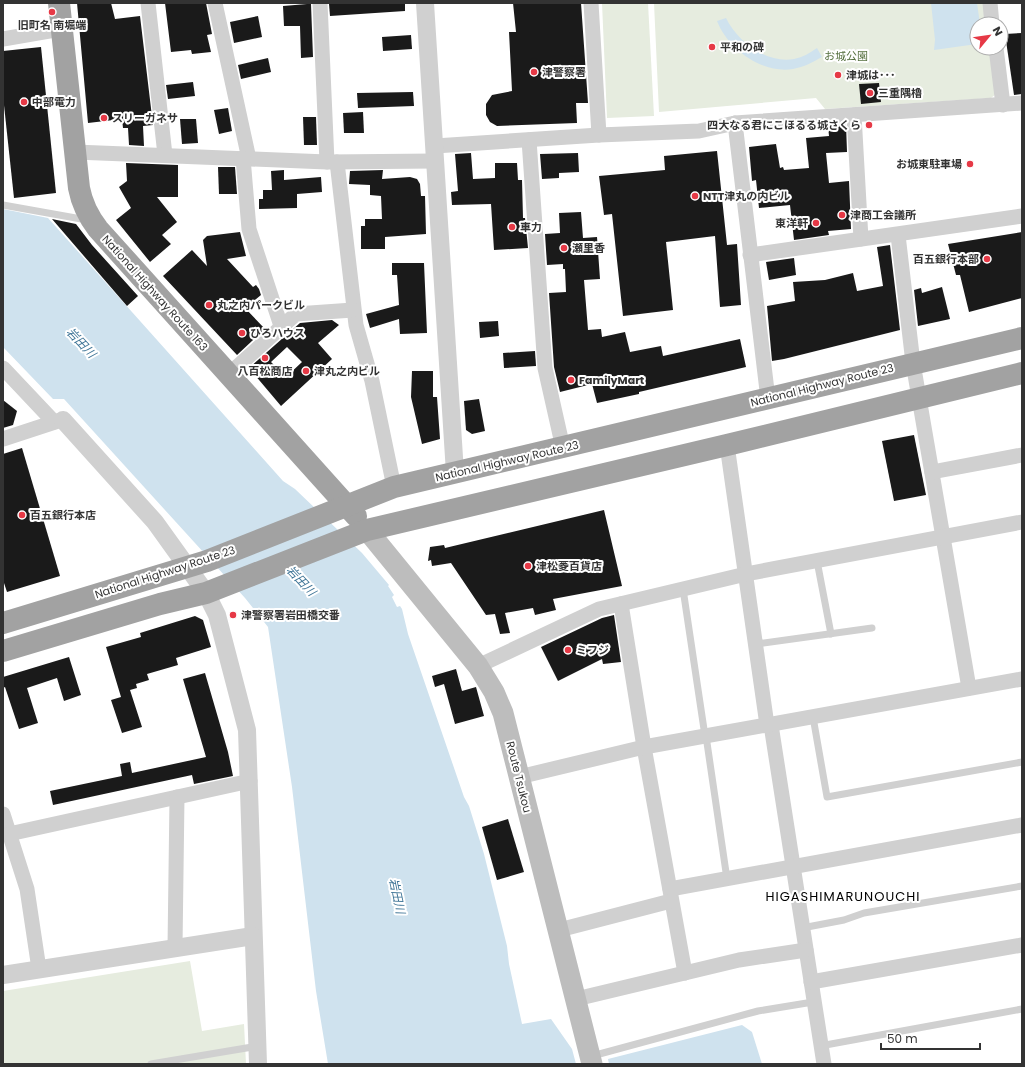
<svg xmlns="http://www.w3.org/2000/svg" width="1025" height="1067" font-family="Poppins,'Noto Sans JP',sans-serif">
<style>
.green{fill:#e6ecdf}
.water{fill:#cfe2ee}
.building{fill:#1a1a1a;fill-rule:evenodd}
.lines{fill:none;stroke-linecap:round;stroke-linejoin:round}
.service{stroke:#d0d0d0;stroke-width:7}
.minor{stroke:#d0d0d0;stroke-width:15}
.tertiary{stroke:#d0d0d0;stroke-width:18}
.secondary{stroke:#bdbdbd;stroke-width:21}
.trunk{stroke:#a2a2a2;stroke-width:22}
.poi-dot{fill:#e63946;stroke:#fff;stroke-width:1.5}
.labels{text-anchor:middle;stroke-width:4;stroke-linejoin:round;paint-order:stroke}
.poi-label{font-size:11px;font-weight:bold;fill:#333;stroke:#fff;text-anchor:start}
.park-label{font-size:11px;fill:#56703f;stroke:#fff}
.street-label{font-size:11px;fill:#333;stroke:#fff}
.water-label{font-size:12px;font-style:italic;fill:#3f7597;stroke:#fff}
.quarter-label{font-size:13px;letter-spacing:1px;fill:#000;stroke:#fff}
</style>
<rect width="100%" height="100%" fill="#fff"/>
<g class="green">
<path d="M 602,3 L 648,3 L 654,116 L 607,118 Z"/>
<path d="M 654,3 L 983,3 L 986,24 L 977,24 L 977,48 L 989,48 L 996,94 L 991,98 L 825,109 L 816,98 L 659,112 Z"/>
<path d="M 190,961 L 202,1031 L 244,1024 L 246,1064 L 3,1064 L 3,991 Z"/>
</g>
<g class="water">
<path d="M 931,3 L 977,3 L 980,24 L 977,24 L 977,44 L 934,50 L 935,40 Z"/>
<path d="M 726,18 C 737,41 766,64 794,59 C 803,57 810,53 817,48 L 822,57 C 813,62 804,67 793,69 C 762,74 728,49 717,21 Z"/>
<path d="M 3,209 L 48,218 L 283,481 L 295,489 L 362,553 L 389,585 L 388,586 L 394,595 L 392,597 L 397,607 L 400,606 L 402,609 L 408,634 L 464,797 L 469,806 L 484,854 L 507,946 L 509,964 L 522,1024 L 551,1019 L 572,1049 L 576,1064 L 328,1064 L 316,991 L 292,787 L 268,627 L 245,598 L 64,399 L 53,399 L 3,347 Z"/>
<path d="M 742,1025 L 752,1032 L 762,1064 L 609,1064 L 608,1059 Z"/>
</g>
<g class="building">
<path d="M 77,3 L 111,3 L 115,19 L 140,16 L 153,125 L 143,126 L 144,146 L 129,145 L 128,128 L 123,128 L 122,119 L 88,123 Z"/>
<path d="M 165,3 L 206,3 L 212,34 L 207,35 L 211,52 L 192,54 L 191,50 L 171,52 Z"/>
<path d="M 332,3 L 405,3 L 405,11 L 330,16 L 329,4 Z"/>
<path d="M 513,3 L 581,3 L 588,103 L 576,103 L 577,123 L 497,126 L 490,122 L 486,115 L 486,104 L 492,95 L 512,91 L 509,32 L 516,32 Z"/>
<path d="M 307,4 L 311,4 L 313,57 L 301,58 L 300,26 L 284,26 L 283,6 Z"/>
<path d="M 258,16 L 262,37 L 234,43 L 230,22 Z"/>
<path d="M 1022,33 L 1022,94 L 1014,95 L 1005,34 Z"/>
<path d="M 411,35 L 412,49 L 383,51 L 382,37 Z"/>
<path d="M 41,47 L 56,193 L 14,198 L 3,96 L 3,51 Z"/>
<path d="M 268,58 L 271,72 L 241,79 L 238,65 Z"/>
<path d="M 193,82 L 195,96 L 168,99 L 166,85 Z"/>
<path d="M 879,83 L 881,102 L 861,104 L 859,84 Z"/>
<path d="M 413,92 L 414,106 L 358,108 L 357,93 Z"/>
<path d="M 228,108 L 232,131 L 219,134 L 214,110 Z"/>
<path d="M 363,112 L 364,133 L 344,133 L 343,113 Z"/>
<path d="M 303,117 L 316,117 L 317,145 L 304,145 Z"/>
<path d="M 180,119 L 196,119 L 198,143 L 182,144 Z"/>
<path d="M 846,124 L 847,152 L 826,153 L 829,183 L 849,181 L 851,229 L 828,231 L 829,235 L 794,240 L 790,205 L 759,208 L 756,180 L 752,181 L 749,147 L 776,144 L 780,168 L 783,167 L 784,170 L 809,168 L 806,138 L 829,136 L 828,126 Z"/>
<path d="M 717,151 L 727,245 L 737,244 L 741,305 L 720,307 L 715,236 L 666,242 L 673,310 L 623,316 L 612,214 L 604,215 L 599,176 L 665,170 L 664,156 Z"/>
<path d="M 471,153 L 473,179 L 495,178 L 495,163 L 517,163 L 518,180 L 522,180 L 523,218 L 525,218 L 528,248 L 494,250 L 491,204 L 452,205 L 451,192 L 458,191 L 455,154 Z"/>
<path d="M 578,153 L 579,172 L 559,173 L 559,178 L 542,179 L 540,154 Z"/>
<path d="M 126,163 L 178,165 L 178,197 L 157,197 L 177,222 L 162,235 L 171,244 L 150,262 L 116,220 L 131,208 L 119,187 L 127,181 Z"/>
<path d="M 218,167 L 235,167 L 237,194 L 219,194 Z"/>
<path d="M 284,170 L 284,180 L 321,177 L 322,192 L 297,194 L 297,208 L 259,209 L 259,199 L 263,199 L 263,190 L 272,190 L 271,171 Z"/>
<path d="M 383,170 L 382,179 L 410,177 L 417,179 L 420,184 L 421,196 L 425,196 L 426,234 L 385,237 L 385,249 L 361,249 L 361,226 L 365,226 L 365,219 L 382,219 L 381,196 L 370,195 L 370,185 L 349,184 L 350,171 Z"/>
<path d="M 581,212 L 583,238 L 597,237 L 600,279 L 584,280 L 588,330 L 601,329 L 602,337 L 625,332 L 630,352 L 661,346 L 663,356 L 740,339 L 746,367 L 639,392 L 639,394 L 597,403 L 592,384 L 560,392 L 554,367 L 549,293 L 566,292 L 565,269 L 563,269 L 563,264 L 547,265 L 545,234 L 560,233 L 559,213 Z"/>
<path d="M 52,219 L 76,224 L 92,245 L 138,296 L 127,306 Z"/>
<path d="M 240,232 L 246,256 L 227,259 L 253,287 L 256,285 L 259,289 L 261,295 L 245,308 L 265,329 L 237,355 L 163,276 L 192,250 L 207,266 L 203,240 L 207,236 Z"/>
<path d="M 1022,232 L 1022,298 L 969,312 L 960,275 L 956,275 L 948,244 Z"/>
<path d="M 890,245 L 900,330 L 784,359 L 772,361 L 767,306 L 795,301 L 793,282 L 825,280 L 853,273 L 857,291 L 883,286 L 877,247 Z"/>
<path d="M 794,258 L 796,275 L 769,280 L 766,262 Z"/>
<path d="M 392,263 L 424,263 L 427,333 L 400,334 L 399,319 L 370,328 L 366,314 L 399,305 L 397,275 L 392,275 Z"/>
<path d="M 942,287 L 950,319 L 918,326 L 914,290 L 921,288 L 922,293 Z"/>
<path d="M 332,320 L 339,325 L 318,343 L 332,359 L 281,406 L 249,368 L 300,323 ZM 287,347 L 302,362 L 286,377 L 271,362 Z"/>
<path d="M 498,321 L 499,336 L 480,338 L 479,322 Z"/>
<path d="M 535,351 L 536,366 L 504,368 L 503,353 Z"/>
<path d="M 412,371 L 433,371 L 433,397 L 437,397 L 440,439 L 422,444 L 411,397 Z"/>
<path d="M 479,399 L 485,431 L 472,434 L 466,430 L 464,401 Z"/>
<path d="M 3,400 L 17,411 L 13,425 L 3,428 Z"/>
<path d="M 914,435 L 926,495 L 894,501 L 882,441 Z"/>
<path d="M 22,448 L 60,576 L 7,592 L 3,580 L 3,454 Z"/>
<path d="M 604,510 L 622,586 L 553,599 L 556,610 L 535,615 L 533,608 L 505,613 L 510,633 L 500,634 L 495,614 L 486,615 L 451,563 L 432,566 L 431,560 L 428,561 L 430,547 L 444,545 L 445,548 Z"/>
<path d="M 614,615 L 621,662 L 603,664 L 602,659 L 558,681 L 541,647 L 602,618 Z"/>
<path d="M 195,616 L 203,620 L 211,647 L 176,658 L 178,665 L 147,674 L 149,680 L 136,684 L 137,688 L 130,690 L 142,727 L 122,733 L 111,700 L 121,697 L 106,647 L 141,637 L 140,633 Z"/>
<path d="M 69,657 L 81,695 L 64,701 L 57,678 L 27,688 L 38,723 L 19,729 L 5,687 L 3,688 L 3,677 Z"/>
<path d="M 456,669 L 462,691 L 476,687 L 484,716 L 455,724 L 444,684 L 435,687 L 432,676 Z"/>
<path d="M 205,673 L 228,752 L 233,776 L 194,784 L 192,775 L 53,805 L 50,791 L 122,776 L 120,764 L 130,762 L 132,773 L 206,757 L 183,679 Z"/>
<path d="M 508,819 L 524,872 L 497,880 L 482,827 Z"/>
</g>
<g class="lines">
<g class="service">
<path d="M 3,205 L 87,220"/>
<path d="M 817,561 L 831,634"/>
<path d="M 683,589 L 705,736"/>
<path d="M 756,644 L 872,628"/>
<path d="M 813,717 L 827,797 L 1022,762"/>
<path d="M 706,736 L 727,879"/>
<path d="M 802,928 L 844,920 L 864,913 L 1022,886"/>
<path d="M 820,1046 L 1022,1009"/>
<path d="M 592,1056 L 758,1011 L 813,1002"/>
<path d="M 151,1064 L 258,1046"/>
</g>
<g class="minor">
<path d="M 148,3 L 165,155"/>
<path d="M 215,3 L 249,159"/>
<path d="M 320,3 L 327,162"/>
<path d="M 591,3 L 599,135"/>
<path d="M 990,3 L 992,24"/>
<path d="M 3,39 L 61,29"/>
<path d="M 996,48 L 1003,105"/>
<path d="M 854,115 L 861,239"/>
<path d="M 735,123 L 768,399"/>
<path d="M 529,140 L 545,368 L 563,448"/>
<path d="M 435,146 L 599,135 L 699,131 L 735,123 L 1022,103"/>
<path d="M 75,152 L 327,162 L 435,161"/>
<path d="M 243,158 L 249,229 L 281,326"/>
<path d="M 337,162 L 356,325 L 372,381 L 394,487"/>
<path d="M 898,235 L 913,363 L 969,688"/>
<path d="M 750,255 L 1022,216"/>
<path d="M 3,368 L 54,422"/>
<path d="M 229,374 L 296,314 L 353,310"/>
<path d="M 3,439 L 61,420"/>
<path d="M 727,445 L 767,725"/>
<path d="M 932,472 L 1022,455"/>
<path d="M 621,604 L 644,747 L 685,973"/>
<path d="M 478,666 L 599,609 L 746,574 L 1022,522"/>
<path d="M 771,725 L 824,1064"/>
<path d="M 519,777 L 644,747 L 1022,679"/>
<path d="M 3,814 L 27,889 L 39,969"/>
<path d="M 9,834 L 250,781"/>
<path d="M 670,889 L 1022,825"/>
<path d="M 559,930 L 671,901"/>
<path d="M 175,947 L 177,797"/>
<path d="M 811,982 L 1022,945"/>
<path d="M 576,999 L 739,960 L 806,950"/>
</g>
<g class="tertiary">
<path d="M 425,3 L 455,473"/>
<path d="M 63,420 L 155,522 L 206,593 L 217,615 L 247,730 L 258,1064"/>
<path d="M 3,975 L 253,936"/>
</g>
<path class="secondary" d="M 367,530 L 478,666 L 494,692 L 503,713 L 592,1064"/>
<g class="trunk">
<path d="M 59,3 L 79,188 C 82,204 88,216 98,229 L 356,516"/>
<path d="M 3,623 L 207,561 L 394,487 L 1022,338"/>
<path d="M 3,651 L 160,604 L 206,593 L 367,530 L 727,445 L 1022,373"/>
</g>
</g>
<g class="poi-dot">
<circle cx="52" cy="12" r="4"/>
<circle cx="712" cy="47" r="4"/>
<circle cx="534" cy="72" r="4"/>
<circle cx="838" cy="75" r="4"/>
<circle cx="870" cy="93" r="4"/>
<circle cx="24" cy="102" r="4"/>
<circle cx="104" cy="118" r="4"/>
<circle cx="869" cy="125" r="4"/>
<circle cx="970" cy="164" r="4"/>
<circle cx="695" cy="196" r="4"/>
<circle cx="842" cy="215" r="4"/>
<circle cx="816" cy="223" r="4"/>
<circle cx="512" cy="227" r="4"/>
<circle cx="564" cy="248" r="4"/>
<circle cx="987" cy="259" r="4"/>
<circle cx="209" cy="305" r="4"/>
<circle cx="242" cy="333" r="4"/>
<circle cx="265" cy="358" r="4"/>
<circle cx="306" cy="371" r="4"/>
<circle cx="571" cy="380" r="4"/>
<circle cx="22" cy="515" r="4"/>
<circle cx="528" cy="566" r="4"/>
<circle cx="233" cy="615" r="4"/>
<circle cx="568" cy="650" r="4"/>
</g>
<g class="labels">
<g class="poi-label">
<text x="52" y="29" text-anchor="middle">旧町名 南堀端</text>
<text x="720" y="51">平和の碑</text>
<text x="542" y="76">津警察署</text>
<text x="846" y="79">津城は･･･</text>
<text x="878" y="97">三重隅櫓</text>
<text x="32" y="106">中部電力</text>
<text x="112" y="122">スリーガネサ</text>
<text x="861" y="129" text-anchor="end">四大なる君にこほるる城さくら</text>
<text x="962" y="168" text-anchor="end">お城東駐車場</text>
<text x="703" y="200">NTT津丸の内ビル</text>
<text x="850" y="219">津商工会議所</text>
<text x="808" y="227" text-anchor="end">東洋軒</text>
<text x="520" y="231">車力</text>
<text x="572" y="252">瀬里香</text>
<text x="979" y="263" text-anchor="end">百五銀行本部</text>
<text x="217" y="309">丸之内パークビル</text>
<text x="250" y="337">ひろハウス</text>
<text x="265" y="375" text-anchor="middle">八百松商店</text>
<text x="314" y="375">津丸之内ビル</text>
<text x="579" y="384">FamilyMart</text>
<text x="30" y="519">百五銀行本店</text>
<text x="536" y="570">津松菱百貨店</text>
<text x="241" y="619">津警察署岩田橋交番</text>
<text x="576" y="654">ミフジ</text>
</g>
<g class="park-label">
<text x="846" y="60">お城公園</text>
</g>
<g class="street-label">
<text transform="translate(155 293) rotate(48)" y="4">National Highway Route 163</text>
<text transform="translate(822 385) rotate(-14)" y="4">National Highway Route 23</text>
<text transform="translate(507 461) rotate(-13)" y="4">National Highway Route 23</text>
<text transform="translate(165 572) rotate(-18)" y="4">National Highway Route 23</text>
<text transform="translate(519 777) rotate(76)" y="4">Route Tsukou</text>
</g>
<g class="water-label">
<text transform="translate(81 343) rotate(47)" y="4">岩田川</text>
<text transform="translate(301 581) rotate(47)" y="4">岩田川</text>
<text transform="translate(397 896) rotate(78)" y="4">岩田川</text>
</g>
<g class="quarter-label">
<text x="843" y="901">HIGASHIMARUNOUCHI</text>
</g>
</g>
<rect width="1025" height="1067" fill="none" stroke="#333333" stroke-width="8"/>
<g transform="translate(989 36) rotate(61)"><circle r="19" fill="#ffffff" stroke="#adadad"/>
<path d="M0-3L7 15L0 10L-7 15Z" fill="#e63946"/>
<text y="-6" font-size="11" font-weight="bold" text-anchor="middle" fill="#333333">N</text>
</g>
<path d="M881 1043v6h99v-6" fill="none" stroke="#333333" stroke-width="2"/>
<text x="887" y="1043" font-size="12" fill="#333333" stroke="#ffffff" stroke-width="3" paint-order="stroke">50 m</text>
</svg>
